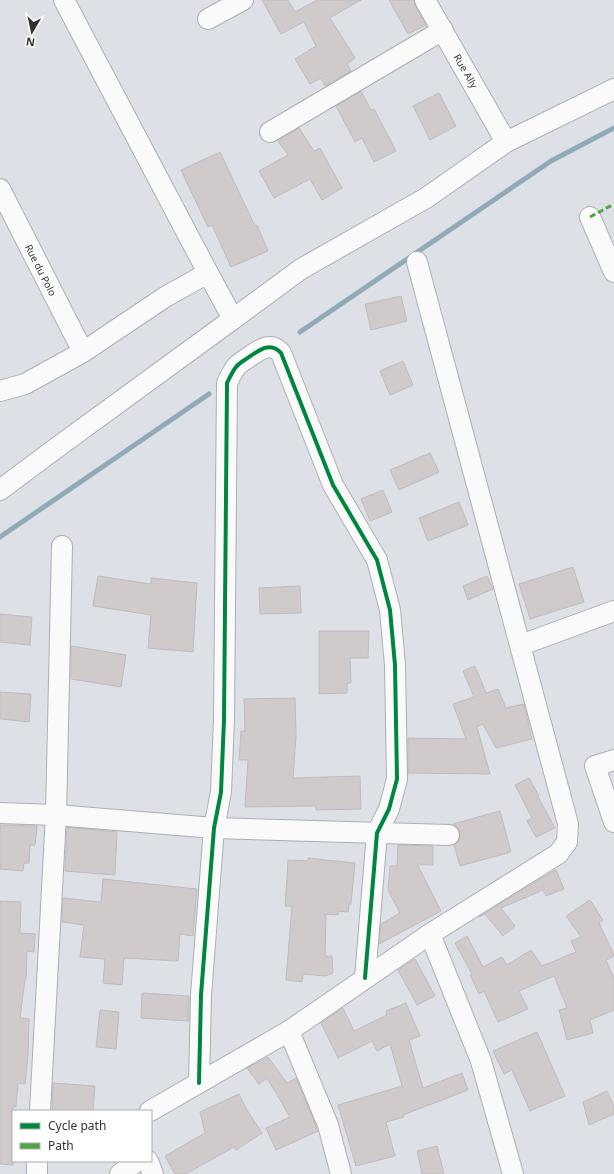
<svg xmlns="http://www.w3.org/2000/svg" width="614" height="1174" font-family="'Noto Sans',sans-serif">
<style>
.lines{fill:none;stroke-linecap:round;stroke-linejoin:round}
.stream{stroke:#91aab8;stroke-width:5}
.building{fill:#d0cacb;stroke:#bcbcbe}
.minor-casing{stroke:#acaeb3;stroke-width:22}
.minor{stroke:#fafafb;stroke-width:20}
.quiet{stroke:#52a544;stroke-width:3;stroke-dasharray:6 3;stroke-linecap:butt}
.cycleway-casing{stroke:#fff;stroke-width:6}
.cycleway{stroke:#00873e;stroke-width:4}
.labels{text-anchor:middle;stroke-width:3;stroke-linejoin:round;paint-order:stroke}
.street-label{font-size:10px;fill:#303236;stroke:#fff}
</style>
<rect width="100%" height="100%" fill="#dde1e7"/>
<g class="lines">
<g class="stream">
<path d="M 300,332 L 551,161 L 614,128"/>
<path d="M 0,537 L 209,394"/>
</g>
</g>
<g class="building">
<path d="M 262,0 L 288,0 L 295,12 L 317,0 L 361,0 L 330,18 L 355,58 L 347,64 L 351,71 L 325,86 L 321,78 L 310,84 L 295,59 L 316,46 L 304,22 L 281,34 Z"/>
<path d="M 389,0 L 414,0 L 415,6 L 426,25 L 408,34 Z"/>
<path d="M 361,91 L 371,110 L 374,109 L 396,151 L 374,162 L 362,138 L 355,142 L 336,106 Z"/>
<path d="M 439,93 L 456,126 L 430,140 L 413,106 Z"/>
<path d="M 299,128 L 314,151 L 320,148 L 342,188 L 322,200 L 310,179 L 274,198 L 259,171 L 288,155 L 278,141 Z"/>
<path d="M 220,152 L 255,226 L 257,225 L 268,251 L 231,267 L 212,225 L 208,227 L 181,170 Z"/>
<path d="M 401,296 L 407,321 L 371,330 L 365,304 Z"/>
<path d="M 403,361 L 413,385 L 390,395 L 380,371 Z"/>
<path d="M 430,453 L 439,472 L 399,490 L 390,470 Z"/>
<path d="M 383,490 L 392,512 L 370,521 L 361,499 Z"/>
<path d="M 459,502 L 468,525 L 428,541 L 419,518 Z"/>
<path d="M 573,567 L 584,602 L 530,619 L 519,584 Z"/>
<path d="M 98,576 L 151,584 L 151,578 L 197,583 L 193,652 L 148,648 L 151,615 L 93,606 Z"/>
<path d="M 487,576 L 493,589 L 468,600 L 463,586 Z"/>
<path d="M 300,586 L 301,613 L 260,614 L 259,588 Z"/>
<path d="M 0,614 L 32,617 L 30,645 L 0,642 Z"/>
<path d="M 319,631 L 369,631 L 368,658 L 350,658 L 351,683 L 347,683 L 347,693 L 319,694 Z"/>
<path d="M 71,646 L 126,655 L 121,687 L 71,679 Z"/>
<path d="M 475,666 L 486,693 L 498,689 L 506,708 L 524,704 L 532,739 L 496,748 L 483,724 L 477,727 L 490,774 L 408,773 L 408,738 L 466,739 L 453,704 L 474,697 L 463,671 Z"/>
<path d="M 0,692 L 31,694 L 29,722 L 0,719 Z"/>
<path d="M 295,698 L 296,736 L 293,778 L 360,776 L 361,809 L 316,810 L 316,806 L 245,807 L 248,760 L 239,760 L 241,731 L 245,731 L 244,699 Z"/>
<path d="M 529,778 L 539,796 L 538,797 L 555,828 L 536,837 L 527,821 L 532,818 L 515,785 Z"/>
<path d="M 500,811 L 511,852 L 460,866 L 454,845 L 459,841 L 460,835 L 459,829 L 453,824 Z"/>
<path d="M 0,825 L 37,826 L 35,845 L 30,845 L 29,863 L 24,863 L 23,871 L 0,869 Z"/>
<path d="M 67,827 L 117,832 L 115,875 L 65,871 Z"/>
<path d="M 398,845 L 433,846 L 433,865 L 417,864 L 441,911 L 379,944 L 381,924 L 400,913 L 388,890 L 390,866 L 397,866 Z"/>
<path d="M 308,858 L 355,863 L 351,904 L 349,904 L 348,912 L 338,911 L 338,915 L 326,914 L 325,956 L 332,956 L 333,973 L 325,976 L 303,974 L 302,982 L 286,980 L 292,906 L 285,906 L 288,860 L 308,861 Z"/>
<path d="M 556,870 L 564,889 L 546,896 L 543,890 L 501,908 L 515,926 L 503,936 L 485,914 L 479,917 L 550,873 Z"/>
<path d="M 103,879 L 197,889 L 193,936 L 180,934 L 178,961 L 124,958 L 122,985 L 103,983 L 105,959 L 80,957 L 84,925 L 62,922 L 63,898 L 101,902 Z"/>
<path d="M 590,900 L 603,920 L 599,923 L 614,955 L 614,956 L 606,960 L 614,978 L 614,1010 L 590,1020 L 593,1033 L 567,1040 L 559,1010 L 567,1008 L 554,976 L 519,991 L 528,1009 L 498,1022 L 484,991 L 479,994 L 470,975 L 472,974 L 455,943 L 467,936 L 483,967 L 502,957 L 507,965 L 531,950 L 542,966 L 576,952 L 571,941 L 581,937 L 566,916 Z"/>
<path d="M 0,901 L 21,902 L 20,933 L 35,934 L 34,952 L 27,951 L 26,979 L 25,979 L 20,1018 L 29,1019 L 28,1055 L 25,1084 L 18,1083 L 16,1107 L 13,1106 L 13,1165 L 0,1164 Z"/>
<path d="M 415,959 L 435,996 L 417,1005 L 398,970 Z"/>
<path d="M 142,993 L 189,996 L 189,1021 L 141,1018 Z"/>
<path d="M 406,1003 L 420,1036 L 409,1040 L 423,1088 L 462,1073 L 468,1090 L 403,1115 L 404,1117 L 386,1122 L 395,1156 L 356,1166 L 338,1105 L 402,1086 L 390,1044 L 377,1051 L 372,1041 L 338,1058 L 321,1023 L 343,1008 L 354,1031 L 387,1015 L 386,1011 Z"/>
<path d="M 100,1010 L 119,1012 L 116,1049 L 96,1047 Z"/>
<path d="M 537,1032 L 565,1096 L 530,1111 L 512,1070 L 504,1074 L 493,1051 Z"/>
<path d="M 268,1057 L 287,1083 L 296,1078 L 318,1131 L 276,1150 L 266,1128 L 290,1117 L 267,1078 L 259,1084 L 247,1068 Z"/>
<path d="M 53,1083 L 95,1086 L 93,1111 L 52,1111 Z"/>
<path d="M 607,1091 L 614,1107 L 614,1114 L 589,1125 L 583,1102 Z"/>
<path d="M 239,1094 L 247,1110 L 262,1133 L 236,1150 L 234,1147 L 186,1174 L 175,1174 L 165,1156 L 205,1133 L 200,1112 Z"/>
<path d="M 437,1146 L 444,1174 L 422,1174 L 417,1151 Z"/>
</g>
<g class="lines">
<g class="minor-casing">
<g id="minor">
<path d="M 64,0 L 208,273 L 233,319 L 301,269 L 426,198 L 506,142 L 614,89"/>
<path d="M 425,0 L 506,142"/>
<path d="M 208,19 L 243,0"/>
<path d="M 270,132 L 443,30"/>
<path d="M 0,189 L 83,352"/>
<path d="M 590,217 L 614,272"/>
<path d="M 0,391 L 25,384 L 83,352 L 165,297 L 208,273"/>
<path d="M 0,490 L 59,446 L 233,319"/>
<path d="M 521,645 L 614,611"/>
<path d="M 614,760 L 595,766 L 614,822"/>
<path d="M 0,813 L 56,815 L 214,828 L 449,835"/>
<path d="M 430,934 L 481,1061 L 513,1174"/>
<path d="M 199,1083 L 201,995 L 214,828 L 221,792 L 224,720 L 227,383 C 230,377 232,372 236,367 C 239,363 245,360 249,357 C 259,350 271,341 281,353 L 333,485 L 377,560 L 390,610 L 395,665 L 397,779 L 389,809 L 377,833 L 365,978"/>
<path d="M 40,1111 L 56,815 L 62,546"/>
<path d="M 150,1111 L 289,1031"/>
<path d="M 148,1161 L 153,1174"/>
<path d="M 37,1174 L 37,1161"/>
<path d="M 120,1174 L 137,1161"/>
<path d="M 341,1174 L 328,1125 L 289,1031 L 430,934 L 558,854 L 567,842 L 568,824 L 417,262"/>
</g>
</g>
<use href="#minor" class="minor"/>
<path class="quiet" d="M 590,217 L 614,204"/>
<g class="cycleway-casing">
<path id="cycleway" d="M 199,1083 L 201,995 L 214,828 L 221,792 L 224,720 L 227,383 C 230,377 232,372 236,367 C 239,363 245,360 249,357 C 259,350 271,341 281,353 L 333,485 L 377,560 L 390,610 L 395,665 L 397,779 L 389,809 L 377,833 L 365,978"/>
</g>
<use href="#cycleway" class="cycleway"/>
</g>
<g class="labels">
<g class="street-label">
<text transform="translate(466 71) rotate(60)" y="4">Rue Ally</text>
<text transform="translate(41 270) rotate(63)" y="4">Rue du Polo</text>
</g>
</g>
<rect x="12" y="1110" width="140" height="52" fill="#ffffff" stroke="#acadaf"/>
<rect x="20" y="1123" width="20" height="6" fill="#00873e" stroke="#acadaf"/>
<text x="48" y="1130" font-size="12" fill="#303236">Cycle path</text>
<rect x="20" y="1143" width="20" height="6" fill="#52a544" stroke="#acadaf"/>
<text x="48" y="1150" font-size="12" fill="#303236">Path</text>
<g transform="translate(32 32) rotate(189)" stroke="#ffffff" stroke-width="3" paint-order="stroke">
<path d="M0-3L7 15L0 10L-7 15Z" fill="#303236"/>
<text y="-6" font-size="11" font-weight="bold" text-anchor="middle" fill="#303236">N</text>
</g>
</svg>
